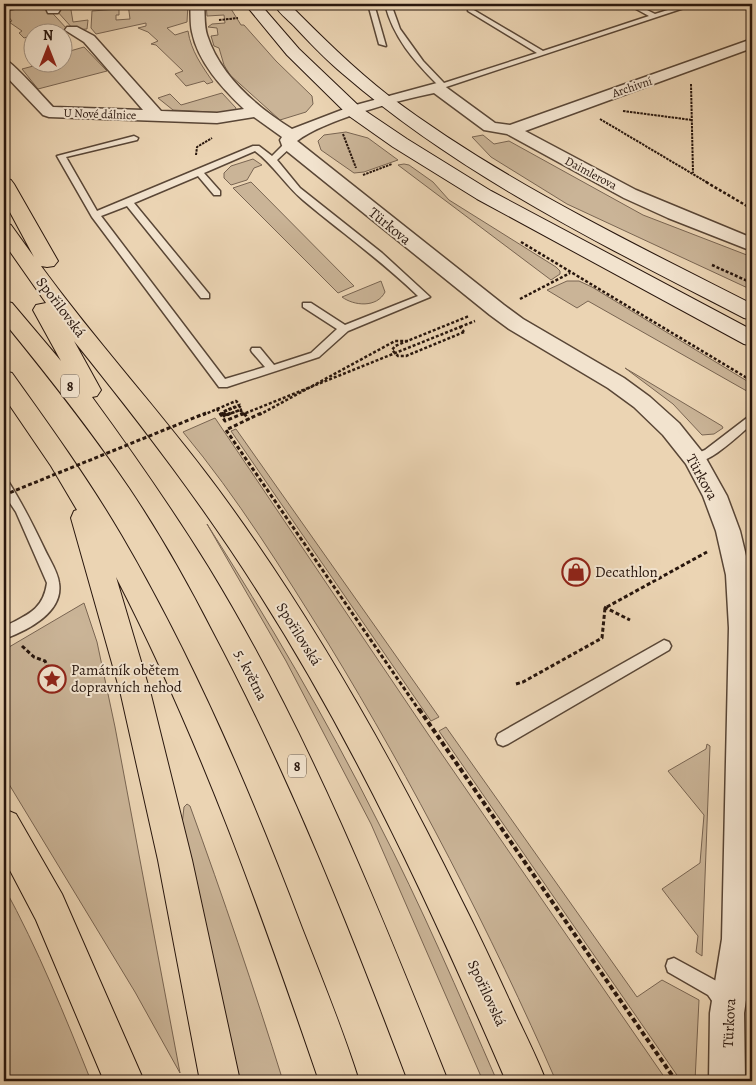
<svg xmlns="http://www.w3.org/2000/svg" width="756" height="1085" font-family="Alegreya,serif">
<style>
.green{fill:#cab497;stroke:#796552}
.lines{fill:none;stroke-linecap:round;stroke-linejoin:round}
.lane-casing{stroke:#594636;stroke-width:3}
.street-casing{stroke:#594636;stroke-width:3}
.secondary-casing{stroke:#28160d;stroke-width:2}
.highway-casing{stroke:#28160d;stroke-width:2}
.path-far3{stroke:#28160d;stroke-width:2;stroke-dasharray:2.5 1;stroke-linecap:butt}
.path-far2{stroke:#28160d;stroke-width:2.5;stroke-dasharray:3 2;stroke-linecap:butt}
.path-far1{stroke:#28160d;stroke-width:3;stroke-dasharray:4 2.5;stroke-linecap:butt}
.path{stroke:#28160d;stroke-width:4;stroke-dasharray:5 3;stroke-linecap:butt}
.lane{fill:#f2e3ce;fill-rule:evenodd}
.street{fill:#f2e3ce;fill-rule:evenodd}
.secondary{fill:#f2e3ce;fill-rule:evenodd}
.highway{fill:#ebd4b3;fill-rule:evenodd}
.path-bridge-far1{stroke:#28160d;stroke-width:2.5;stroke-dasharray:3 2;stroke-linecap:butt}
.path-bridge{stroke:#28160d;stroke-width:3;stroke-dasharray:4 2.5;stroke-linecap:butt}
.labels{text-anchor:middle;stroke-width:4;stroke-linejoin:round;paint-order:stroke}
.far-street-label{font-size:12px;fill:#28160d;stroke:#f2e3ce}
.shield{fill:#f2e3ce;stroke:#655447;stroke-width:1}
.shield-label{font-size:14px;font-weight:bold;fill:#28160d}
.street-label{font-size:15px;fill:#28160d;stroke:#f2e3ce}
.poi-label{font-size:15px;fill:#28160d;stroke:#f2e3ce;text-anchor:start}
</style>
<rect width="100%" height="100%" fill="#ebd4b3"/>
<filter id="stains"><feTurbulence type="fractalNoise" baseFrequency=".004" numOctaves="4"/><feColorMatrix values="0 0 0 0 .2 0 0 0 0 .09 0 0 0 0 .02 0 0 0 .5 -.17"/></filter>
<radialGradient id="worn" r=".72"><stop offset=".6" stop-color="#630" stop-opacity="0"/><stop offset="1" stop-color="#630" stop-opacity=".3"/></radialGradient>
<g class="green">
<path d="M 39,4 L 44,4 L 68,30 L 58,32 L 32,32 L 32,39 L 30,39 L 27,37 L 24,38 L 19,33 L 22,31 L 9,22 L 12,21 L 7,15 L 4,16 L 4,12 Z"/>
<path d="M 56,4 L 70,4 L 73,22 L 88,20 L 87,29 L 74,30 L 56,10 Z"/>
<path d="M 128,4 L 188,4 L 187,22 L 167,28 L 175,35 L 188,31 C 191,51 202,66 213,82 L 207,84 L 204,81 L 186,86 L 175,74 L 183,71 L 156,45 L 151,44 L 158,41 L 148,32 L 138,28 L 146,26 L 146,23 L 96,34 L 91,28 L 92,11 L 119,9 L 119,15 L 116,15 L 116,20 L 130,19 Z"/>
<path d="M 206,4 L 228,4 L 241,25 L 244,25 L 276,61 L 312,96 L 313,104 L 306,112 L 280,120 L 230,75 L 224,65 L 219,48 L 214,46 L 211,36 L 218,35 L 217,28 L 208,27 L 212,24 L 225,23 L 224,15 L 207,16 Z"/>
<path d="M 84,47 L 107,71 L 38,89 L 22,69 L 41,64 L 40,63 L 62,62 L 63,53 Z"/>
<path d="M 222,93 L 236,108 L 234,112 L 228,113 L 173,110 L 158,98 L 170,94 L 181,105 Z"/>
<path d="M 346,132 L 368,138 L 398,160 L 364,172 L 354,173 L 321,150 L 318,141 L 324,135 Z"/>
<path d="M 483,135 L 494,144 L 509,141 L 643,215 L 752,257 L 752,290 L 567,204 L 491,157 L 472,137 Z"/>
<path d="M 253,159 L 262,165 L 254,168 L 247,180 L 231,185 L 224,178 L 224,173 L 231,166 Z"/>
<path d="M 404,164 L 409,165 L 433,182 L 449,200 L 556,267 L 560,271 L 560,274 L 551,280 L 398,165 Z"/>
<path d="M 251,182 L 354,286 L 338,293 L 233,188 Z"/>
<path d="M 381,281 L 385,292 C 377,308 354,306 342,297 Z"/>
<path d="M 567,281 L 579,281 L 592,287 L 752,384 L 752,394 L 588,301 L 577,308 L 547,290 Z"/>
<path d="M 625,368 L 722,426 L 723,428 L 714,434 L 702,435 L 673,404 Z"/>
<path d="M 215,418 L 428,734 L 667,1081 L 556,1081 C 491,933 413,782 328,643 C 283,571 238,498 183,432 Z"/>
<path d="M 236,429 L 439,717 L 431,721 L 231,431 Z"/>
<path d="M 207,524 C 268,620 326,718 377,820 C 421,905 459,994 497,1081 L 483,1081 L 371,824 L 286,661 Z"/>
<path d="M 84,603 L 97,642 L 115,727 L 180,1073 L 135,992 L 4,776 L 4,650 Z"/>
<path d="M 446,727 L 637,997 L 662,980 L 699,1000 L 695,1081 L 681,1081 L 439,731 Z"/>
<path d="M 707,744 L 710,746 L 702,956 L 696,952 L 698,936 L 662,889 L 700,863 L 704,815 L 668,771 L 706,749 Z"/>
<path d="M 187,804 L 190,806 C 223,897 254,988 283,1081 L 238,1081 L 182,825 L 184,807 Z"/>
<path d="M 4,887 C 38,949 65,1016 91,1081 L 4,1081 Z"/>
</g>
<g class="lines">
<g class="lane-casing">
<g id="lane">
<path d="M 368,4 L 374,4 L 386,46 L 379,44 Z"/>
<path d="M 385,4 L 391,4 L 400,29 L 423,61 L 444,83 L 537,53 L 468,11 L 468,9 L 472,9 L 543,51 L 649,16 L 627,4 L 635,4 L 655,14 L 687,4 L 696,4 L 437,90 L 433,88 L 438,85 C 414,61 393,37 385,4 Z"/>
<path d="M 134,136 L 138,138 L 137,140 L 66,157 L 97,211 L 253,146 L 259,146 L 272,156 L 286,142 L 292,142 L 292,146 L 277,160 L 300,188 L 382,253 L 430,297 L 348,331 L 319,357 L 227,387 L 219,387 L 92,217 L 57,156 ZM 255,151 C 274,165 285,185 303,200 C 341,232 382,261 418,296 L 345,325 L 311,303 L 303,303 L 303,307 L 337,329 L 311,353 L 274,365 L 260,348 L 252,348 L 251,350 L 252,352 L 265,367 L 225,379 L 101,216 L 127,206 L 201,298 L 209,298 L 209,294 L 134,203 L 198,176 L 214,195 L 220,195 L 220,191 L 204,173 Z"/>
<path d="M 752,414 L 752,424 C 740,434 707,467 691,462 L 689,459 L 691,456 L 705,450 Z"/>
<path d="M 4,480 L 8,481 C 22,503 33,525 44,548 C 49,559 58,572 59,583 C 64,613 26,631 4,639 L 4,627 C 26,615 43,611 47,583 L 16,512 L 4,494 Z"/>
<path d="M 664,640 L 669,642 L 671,646 L 669,650 L 508,744 L 503,746 L 498,744 L 496,739 L 498,734 Z"/>
<path d="M 674,958 L 720,983 L 732,1002 L 729,1008 L 723,1011 L 717,1008 L 708,995 L 668,972 L 666,966 L 668,960 Z"/>
</g>
</g>
<g class="street-casing">
<g id="street">
<path d="M 44,4 L 58,4 L 60,10 L 58,13 L 48,13 Z"/>
<path d="M 190,4 L 204,4 C 205,14 204,25 207,35 C 220,76 257,107 292,129 L 352,106 L 437,83 L 443,85 L 495,123 L 510,125 L 752,39 L 752,48 L 525,131 L 636,190 L 752,238 L 752,251 L 668,218 L 624,198 L 507,134 L 484,130 L 434,93 C 399,100 324,120 297,141 L 504,305 L 523,319 L 624,378 L 650,397 L 679,423 L 703,453 L 727,496 L 740,531 L 752,581 L 752,961 L 744,1013 L 745,1081 L 709,1081 L 710,1013 L 722,939 L 729,628 L 726,575 L 716,531 L 703,496 L 686,464 L 663,435 L 634,407 L 608,388 L 509,329 L 490,315 L 283,148 L 280,140 L 282,137 L 254,117 L 217,123 L 49,117 L 43,115 L 4,74 L 4,59 C 12,61 45,99 53,107 L 143,110 L 84,42 L 65,30 L 67,27 L 77,27 L 94,36 L 161,111 L 217,113 L 244,109 C 222,88 198,62 192,32 C 190,23 191,13 190,4 Z"/>
</g>
</g>
<g class="secondary-casing">
<g id="secondary">
<path d="M 245,4 L 260,4 L 299,49 L 361,108 L 407,139 L 491,191 L 752,330 L 752,346 L 744,344 L 477,199 L 393,147 L 349,116 L 287,55 Z"/>
<path d="M 274,4 L 289,4 C 321,36 353,68 389,96 C 501,180 628,241 752,304 L 752,320 L 744,318 C 605,246 462,177 343,74 C 325,59 310,43 294,26 C 287,19 278,12 274,4 Z"/>
</g>
</g>
<g class="highway-casing">
<g id="highway">
<path d="M 4,178 L 11,180 L 14,184 L 58,261 L 54,266 L 47,267 L 41,266 C 97,343 162,413 218,489 C 313,618 392,758 462,901 C 482,940 500,980 518,1019 C 528,1040 538,1060 546,1081 L 506,1081 C 434,915 358,749 260,595 C 204,506 140,423 74,341 L 101,390 L 97,396 L 92,397 C 133,453 172,509 208,567 C 307,729 378,906 448,1081 L 408,1081 C 350,928 290,776 213,631 C 188,582 161,534 130,488 C 91,430 48,376 4,322 L 4,301 L 12,303 L 61,361 L 33,310 L 36,305 L 46,303 L 4,243 L 4,223 L 11,225 L 34,257 L 4,201 Z"/>
<path d="M 4,371 L 12,373 C 50,426 88,479 121,535 C 194,660 251,793 302,928 C 322,979 343,1030 359,1081 L 319,1081 C 260,909 200,739 116,577 L 151,695 L 192,860 L 240,1081 L 200,1081 L 158,860 L 121,695 L 71,518 L 74,511 L 77,510 L 51,466 L 4,397 Z"/>
<path d="M 4,809 L 16,814 L 62,894 L 144,1081 L 104,1081 L 36,920 L 4,859 Z"/>
</g>
</g>
<g class="path-far3">
<path d="M 219,20 L 238,18"/>
<path d="M 691,84 L 693,173"/>
<path d="M 623,111 L 692,120"/>
<path d="M 600,119 L 708,183"/>
<path d="M 343,134 L 356,168"/>
<path d="M 196,155 L 197,147 L 212,138"/>
<path d="M 363,175 L 392,164"/>
</g>
<g class="path-far2">
<path d="M 706,182 L 752,209"/>
<path d="M 521,242 L 752,381"/>
<path d="M 712,265 L 752,283"/>
<path d="M 520,299 L 570,273"/>
<path d="M 460,327 L 475,321"/>
<path d="M 464,332 L 406,356 L 398,356 L 392,350 L 395,346 L 469,316"/>
<path d="M 217,409 L 236,401 L 240,405"/>
<path d="M 240,410 L 245,415"/>
<path d="M 223,415 L 222,412 L 239,405"/>
<path d="M 225,415 L 223,412 L 239,406 L 242,409 L 240,410"/>
<path d="M 226,415 L 240,410"/>
<path d="M 227,415 L 240,410"/>
<path d="M 259,415 L 395,341 L 408,341"/>
</g>
<g class="path-far1">
<path d="M 223,413 L 224,416 L 231,413"/>
<path d="M 224,413 L 225,415 L 229,413"/>
<path d="M 244,413 L 249,420"/>
<path d="M 261,413 L 226,430 L 419,710"/>
<path d="M 604,607 L 630,620"/>
<path d="M 22,646 L 34,657 L 45,661 L 51,674"/>
<path d="M 51,674 L 56,674 L 58,679 L 50,685 L 45,681 L 46,677 Z"/>
<path d="M 516,684 L 523,682 L 602,638 L 605,608 L 707,552"/>
</g>
<path class="path" d="M 419,709 L 676,1081"/>
<use href="#lane" class="lane"/>
<use href="#street" class="street"/>
<use href="#secondary" class="secondary"/>
<use href="#highway" class="highway"/>
<g class="path-bridge-far1">
<path d="M 203,415 L 217,409 L 221,415"/>
<path d="M 241,415 L 460,327 L 464,332"/>
</g>
<g class="path-bridge">
<path d="M 220,413 L 225,421 L 244,413"/>
<path d="M 4,495 L 206,413"/>
</g>
</g>
<defs>
<g id="shop-ring" transform="scale(1.4375)"><circle r="9.5" fill="#f2e3ce" stroke="#8f2418" stroke-width="1.5"/><path d="M-5-2.5h2.3a2.7 3.5 0 0 1 5.4 0H5L5.5 6h-11ZM-1.5-2.5h3a1.5 2.3 0 0 0-3 0Z" fill="#8f2418"/></g>
<g id="sight-ring" transform="scale(1.4375)"><circle r="9.5" fill="#f2e3ce" stroke="#8f2418" stroke-width="1.5"/><path d="M0-6L1.8-2.2L6-1.7L2.9 1.2L3.7 5.4L0 3.3L-3.7 5.4L-2.9 1.2L-6-1.7L-1.8-2.2Z" fill="#8f2418"/></g>
</defs>
<g fill-rule="evenodd">
<use href="#shop-ring" x="576" y="572"/>
<use href="#sight-ring" x="52" y="679"/>
</g>
<g class="labels">
<g class="far-street-label">
<text transform="translate(632 87) rotate(-19)" y="4">Archivní</text>
<text transform="translate(100 114) rotate(2)" y="4">U Nové dálnice</text>
<text transform="translate(591 173) rotate(28)" y="4">Daimlerova</text>
</g>
<g class="shield">
<rect x="61" y="374.5" width="18" height="23" rx="4"/>
<rect x="288" y="754.5" width="18" height="23" rx="4"/>
</g>
<g class="shield-label">
<text x="70" y="391">8</text>
<text x="297" y="771">8</text>
</g>
<g class="street-label">
<text transform="translate(390 226) rotate(39)" y="5">Türkova</text>
<text transform="translate(61 307) rotate(53)" y="5">Spořilovská</text>
<text transform="translate(702 477) rotate(61)" y="5">Türkova</text>
<text transform="translate(299 634) rotate(58)" y="5">Spořilovská</text>
<text transform="translate(251 675) rotate(63)" y="5">5. května</text>
<text transform="translate(487 993) rotate(65)" y="5">Spořilovská</text>
<text transform="translate(729 1023) rotate(-87)" y="5">Türkova</text>
</g>
<g class="poi-label">
<text x="595" y="577">Decathlon</text>
<text x="71" y="675">Památník obětem<tspan x="71" dy="17">dopravních nehod</tspan></text>
</g>
</g>
<rect width="756" height="1085" fill="none" stroke="#ebd4b3" stroke-width="20"/>
<rect x="5" y="5" width="746" height="1075" fill="none" stroke="#28160d" stroke-width="2.5"/>
<rect x="10" y="10" width="736" height="1065" fill="none" stroke="#28160d"/>
<g transform="translate(48 48)"><circle r="24" fill="#f2e3ce" stroke="#a19181"/>
<path d="M0-4L9 19L0 12L-9 19Z" fill="#8f2418"/>
<text y="-8" font-size="14" font-weight="bold" text-anchor="middle" fill="#28160d">N</text>
</g>
<rect width="100%" height="100%" filter="url(#stains)"/>
<rect width="100%" height="100%" fill="url(#worn)"/>
</svg>
